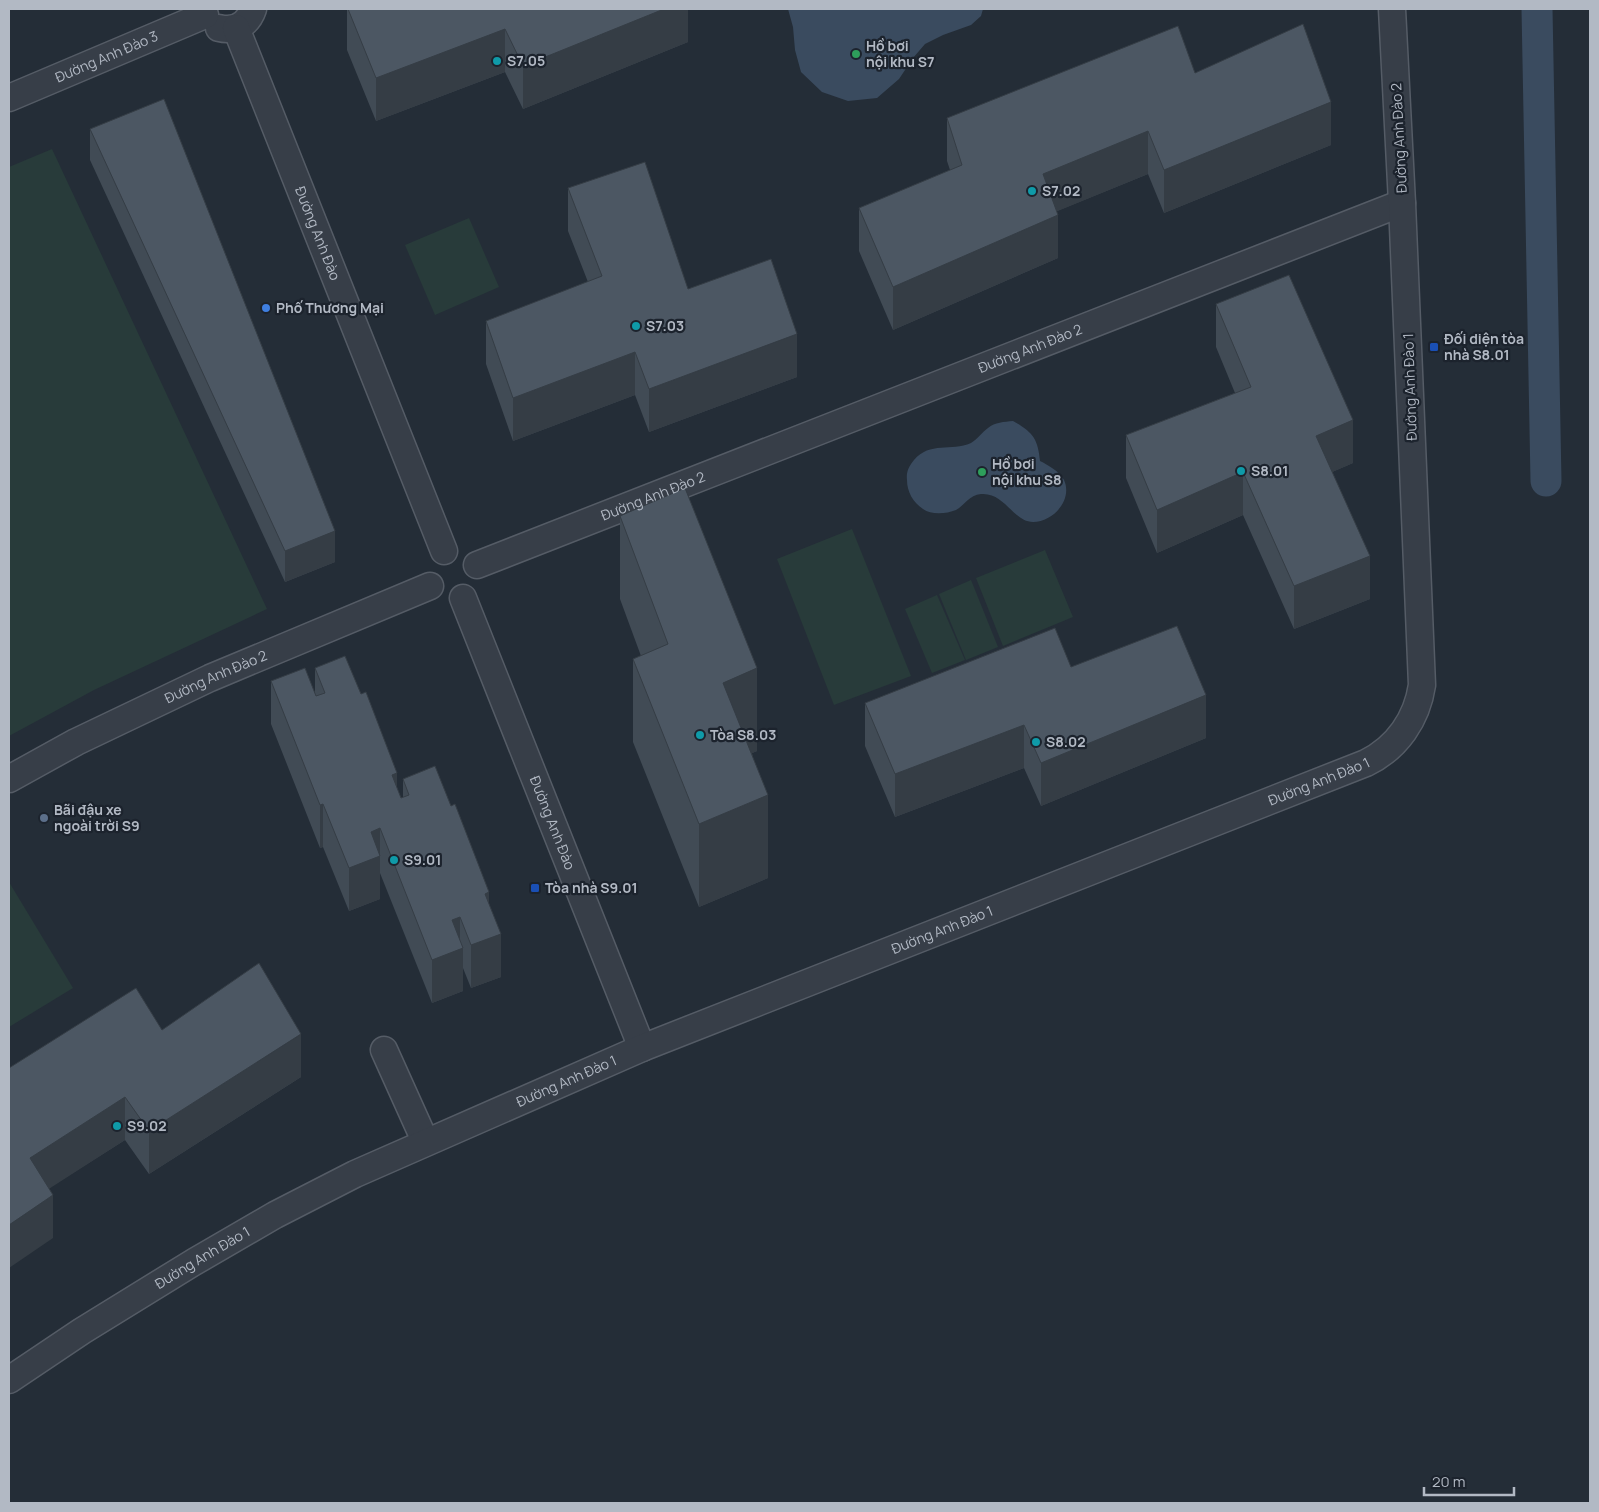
<svg xmlns="http://www.w3.org/2000/svg" width="1599" height="1512" font-family="Manrope,sans-serif">
<style>
.green{fill:#283b3a}
.water{fill:#3a4b5f}
.lines{fill:none;stroke-linecap:round;stroke-linejoin:round}
.canal{stroke:#3a4b5f;stroke-width:31}
.street-casing{stroke:#555c66;stroke-width:29}
.street{stroke:#373e48;stroke-width:26}
.wall{fill:#414b55}
.shaded-wall{fill:#353d45}
.building{fill:#4c5763;stroke:#353d45}
.leisure-dot{fill:#2e9e5b;stroke:#1c232d;stroke-width:2}
.culture-dot{fill:#0f9aa8;stroke:#1c232d;stroke-width:2}
.shop-dot{fill:#3f7fe0;stroke:#1c232d;stroke-width:2}
.transit-dot{fill:#1a4fb4;stroke:#1c232d;stroke-width:2}
.service-dot{fill:#5c6f8a;stroke:#1c232d;stroke-width:2}
.labels{text-anchor:middle;stroke-width:4.5;stroke-linejoin:round;paint-order:stroke}
.poi-label{font-size:14px;font-weight:bold;fill:#b2b9c4;stroke:#1c232d;text-anchor:start}
.street-label{font-size:14px;fill:#b2b9c4;stroke:#1c232d}
</style>
<rect width="100%" height="100%" fill="#242d37"/>
<g class="green">
<path d="M 52,149 L 267,609 L 94,690 L 9,736 L 9,167 Z"/>
<path d="M 469,218 L 499,287 L 435,315 L 405,245 Z"/>
<path d="M 852,529 L 911,676 L 834,705 L 777,559 Z"/>
<path d="M 1045,550 L 1073,617 L 1003,646 L 976,578 Z"/>
<path d="M 971,580 L 998,647 L 966,660 L 939,594 Z"/>
<path d="M 937,595 L 965,660 L 932,673 L 905,609 Z"/>
<path d="M 9,882 L 73,988 L 9,1027 Z"/>
</g>
<g class="water">
<path d="M 788,9 L 983,9 L 981,16 L 971,25 L 943,35 L 925,44 L 913,58 L 899,79 L 877,98 L 848,101 L 822,92 L 801,72 L 795,50 L 793,27 Z"/>
<path d="M 1013,421 C 1033,432 1038,439 1040,461 C 1048,465 1059,471 1064,480 C 1073,500 1053,522 1033,522 C 1013,522 1005,492 981,494 C 969,495 965,505 956,510 C 946,514 931,515 923,509 C 913,502 907,492 907,480 C 906,472 909,466 914,460 C 930,441 951,452 971,443 C 978,439 982,432 988,428 C 995,422 1004,422 1013,421 Z"/>
</g>
<g class="lines">
<path class="canal" d="M 1537,9 L 1546,481"/>
<g class="street-casing">
<g id="street">
<path d="M 219,28 C 235,32 248,24 253,9"/>
<path id="s1" d="M 236,28 L 444,551"/>
<path id="s2" d="M 9,98 L 205,15"/>
<path id="s3" d="M 477,565 L 1402,203"/>
<path id="s4" d="M 463,598 L 642,1048"/>
<path id="s5" d="M 9,779 L 76,742 L 210,678 L 430,586"/>
<path d="M 384,1050 L 425,1141"/>
<path id="s6" d="M 9,1380 L 82,1331 L 194,1262 L 275,1215 L 355,1174 L 642,1048 L 1366,763 C 1397,748 1417,719 1422,685 L 1402,203 L 1392,9"/>
</g>
</g>
<use href="#street" class="street"/>
</g>
<g class="wall">
<path d="M 347,9 L 688,9 L 688,42 L 523,109 L 505,72 L 376,121 L 347,50 Z"/>
<path d="M 1195,73 L 1331,145 L 1164,213 L 1148,174 L 1057,211 L 1058,258 L 893,330 L 859,251 L 859,208 L 950,170 L 947,161 L 947,118 Z"/>
<path d="M 90,129 L 335,562 L 285,582 L 90,160 Z"/>
<path d="M 568,188 L 688,289 L 797,377 L 649,432 L 635,395 L 513,441 L 486,364 L 486,321 L 588,282 L 568,231 Z"/>
<path d="M 1216,304 L 1353,463 L 1332,472 L 1370,599 L 1294,629 L 1243,515 L 1157,553 L 1126,478 L 1126,435 L 1235,393 L 1216,347 Z"/>
<path d="M 620,516 L 757,751 L 752,753 L 768,878 L 699,907 L 633,742 L 633,659 L 641,656 L 620,599 Z"/>
<path d="M 1071,667 L 1206,738 L 1041,806 L 1024,768 L 895,817 L 865,746 L 865,703 Z"/>
<path d="M 315,668 L 397,788 L 401,798 L 403,797 L 403,779 L 489,905 L 501,977 L 471,988 L 463,968 L 463,991 L 432,1003 L 380,873 L 380,899 L 349,911 L 323,847 L 320,848 L 271,724 L 271,681 L 315,693 Z"/>
<path d="M 162,1030 L 301,1077 L 149,1174 L 125,1140 L 49,1188 L 53,1238 L 9,1068 Z"/>
</g>
<g class="shaded-wall">
<path d="M 664,9 L 688,9 L 688,42 L 523,109 L 523,66 Z"/>
<path d="M 505,29 L 505,72 L 376,121 L 376,78 Z"/>
<path d="M 1331,102 L 1331,145 L 1164,213 L 1164,170 Z"/>
<path d="M 1148,131 L 1148,174 L 1043,217 L 1043,174 Z"/>
<path d="M 1058,215 L 1058,258 L 893,330 L 893,287 Z"/>
<path d="M 797,334 L 797,377 L 649,432 L 649,389 Z"/>
<path d="M 635,352 L 635,395 L 513,441 L 513,398 Z"/>
<path d="M 1353,420 L 1353,463 L 1316,479 L 1316,436 Z"/>
<path d="M 1243,472 L 1243,515 L 1157,553 L 1157,510 Z"/>
<path d="M 335,531 L 335,562 L 285,582 L 285,551 Z"/>
<path d="M 1370,556 L 1370,599 L 1294,629 L 1294,586 Z"/>
<path d="M 757,668 L 757,751 L 723,766 L 723,683 Z"/>
<path d="M 1206,695 L 1206,738 L 1041,806 L 1041,763 Z"/>
<path d="M 1024,725 L 1024,768 L 895,817 L 895,774 Z"/>
<path d="M 397,773 L 397,816 L 392,775 Z"/>
<path d="M 768,795 L 768,878 L 699,907 L 699,824 Z"/>
<path d="M 323,804 L 323,847 L 320,848 L 320,805 Z"/>
<path d="M 380,828 L 380,899 L 349,911 L 349,868 L 371,832 Z"/>
<path d="M 489,892 L 489,935 L 485,894 Z"/>
<path d="M 460,917 L 460,949 L 463,948 L 463,991 L 432,1003 L 432,960 L 452,920 Z"/>
<path d="M 501,934 L 501,977 L 471,988 L 471,945 Z"/>
<path d="M 301,1034 L 301,1077 L 149,1174 L 149,1131 Z"/>
<path d="M 125,1097 L 125,1140 L 30,1201 L 30,1158 Z"/>
<path d="M 53,1195 L 53,1238 L 9,1268 L 9,1225 Z"/>
</g>
<g class="building">
<path d="M 348,9 L 664,9 L 523,66 L 505,29 L 376,78 Z"/>
<path d="M 1303,24 L 1331,102 L 1164,170 L 1148,131 L 1043,174 L 1058,215 L 893,287 L 859,208 L 962,165 L 947,118 L 1178,26 L 1195,73 Z"/>
<path d="M 164,99 L 335,531 L 285,551 L 90,129 Z"/>
<path d="M 645,162 L 688,289 L 771,259 L 797,334 L 649,389 L 635,352 L 513,398 L 486,321 L 602,276 L 568,188 Z"/>
<path d="M 1289,275 L 1353,420 L 1316,436 L 1370,556 L 1294,586 L 1243,472 L 1157,510 L 1126,435 L 1251,387 L 1216,304 Z"/>
<path d="M 685,488 L 757,668 L 723,683 L 768,795 L 699,824 L 633,659 L 668,644 L 620,516 Z"/>
<path d="M 1177,626 L 1206,695 L 1041,763 L 1024,725 L 895,774 L 865,703 L 1055,628 L 1071,667 Z"/>
<path d="M 345,656 L 361,694 L 366,692 L 397,773 L 392,775 L 401,798 L 409,795 L 403,779 L 435,766 L 451,806 L 455,804 L 489,892 L 485,894 L 501,934 L 471,945 L 460,917 L 452,920 L 463,948 L 432,960 L 380,828 L 371,832 L 380,856 L 349,868 L 323,804 L 320,805 L 271,681 L 305,668 L 316,696 L 325,693 L 315,668 Z"/>
<path d="M 259,963 L 301,1034 L 149,1131 L 125,1097 L 30,1158 L 53,1195 L 9,1225 L 9,1068 L 136,988 L 162,1030 Z"/>
</g>
<g class="leisure-dot">
<circle cx="856" cy="54" r="5"/>
<circle cx="982" cy="472" r="5"/>
</g>
<g class="culture-dot">
<circle cx="497" cy="61" r="5"/>
<circle cx="1032" cy="191" r="5"/>
<circle cx="636" cy="326" r="5"/>
<circle cx="1241" cy="471" r="5"/>
<circle cx="700" cy="735" r="5"/>
<circle cx="1036" cy="742" r="5"/>
<circle cx="394" cy="860" r="5"/>
<circle cx="117" cy="1126" r="5"/>
</g>
<circle class="shop-dot" cx="266" cy="308" r="5"/>
<g class="transit-dot">
<rect x="1429" y="342" width="10" height="10" rx="2.5"/>
<rect x="530" y="883" width="10" height="10" rx="2.5"/>
</g>
<circle class="service-dot" cx="44" cy="818" r="5"/>
<g class="labels">
<g class="poi-label">
<text x="866" y="51">Hồ bơi<tspan x="866" dy="16">nội khu S7</tspan></text>
<text x="507" y="66">S7.05</text>
<text x="1042" y="196">S7.02</text>
<text x="276" y="313">Phố Thương Mại</text>
<text x="646" y="331">S7.03</text>
<text x="1444" y="344">Đối diện tòa<tspan x="1444" dy="16">nhà S8.01</tspan></text>
<text x="992" y="469">Hồ bơi<tspan x="992" dy="16">nội khu S8</tspan></text>
<text x="1251" y="476">S8.01</text>
<text x="710" y="740">Tòa S8.03</text>
<text x="1046" y="747">S8.02</text>
<text x="54" y="815">Bãi đậu xe<tspan x="54" dy="16">ngoài trời S9</tspan></text>
<text x="404" y="865">S9.01</text>
<text x="545" y="893">Tòa nhà S9.01</text>
<text x="127" y="1131">S9.02</text>
</g>
<g class="street-label">
<text dy="5" stroke="none"><textPath href="#s2" startOffset="106">Đường Anh Đào 3</textPath></text>
<text transform="translate(1399 138) rotate(-93)" y="5">Đường Anh Đào 2</text>
<text dy="5" stroke="none"><textPath href="#s1" startOffset="221">Đường Anh Đào</textPath></text>
<text dy="5" stroke="none"><textPath href="#s3" startOffset="594">Đường Anh Đào 2</textPath></text>
<text transform="translate(1410 387) rotate(-92)" y="5">Đường Anh Đào 1</text>
<text dy="5" stroke="none"><textPath href="#s3" startOffset="189">Đường Anh Đào 2</textPath></text>
<text dy="5" stroke="none"><textPath href="#s5" startOffset="231">Đường Anh Đào 2</textPath></text>
<text dy="5" stroke="none"><textPath href="#s6" startOffset="1444">Đường Anh Đào 1</textPath></text>
<text dy="5" stroke="none"><textPath href="#s4" startOffset="242">Đường Anh Đào</textPath></text>
<text dy="5" stroke="none"><textPath href="#s6" startOffset="1039">Đường Anh Đào 1</textPath></text>
<text dy="5" stroke="none"><textPath href="#s6" startOffset="634">Đường Anh Đào 1</textPath></text>
<text dy="5" stroke="none"><textPath href="#s6" startOffset="229">Đường Anh Đào 1</textPath></text>
</g>
</g>
<rect width="1599" height="1512" fill="none" stroke="#b2b9c4" stroke-width="20"/>
<path d="M1424 1487v8h90v-8" fill="none" stroke="#b2b9c4" stroke-width="2.5"/>
<text x="1432" y="1487" font-size="15" fill="#b2b9c4" stroke="#1c232d" stroke-width="4" paint-order="stroke">20 m</text>
</svg>
